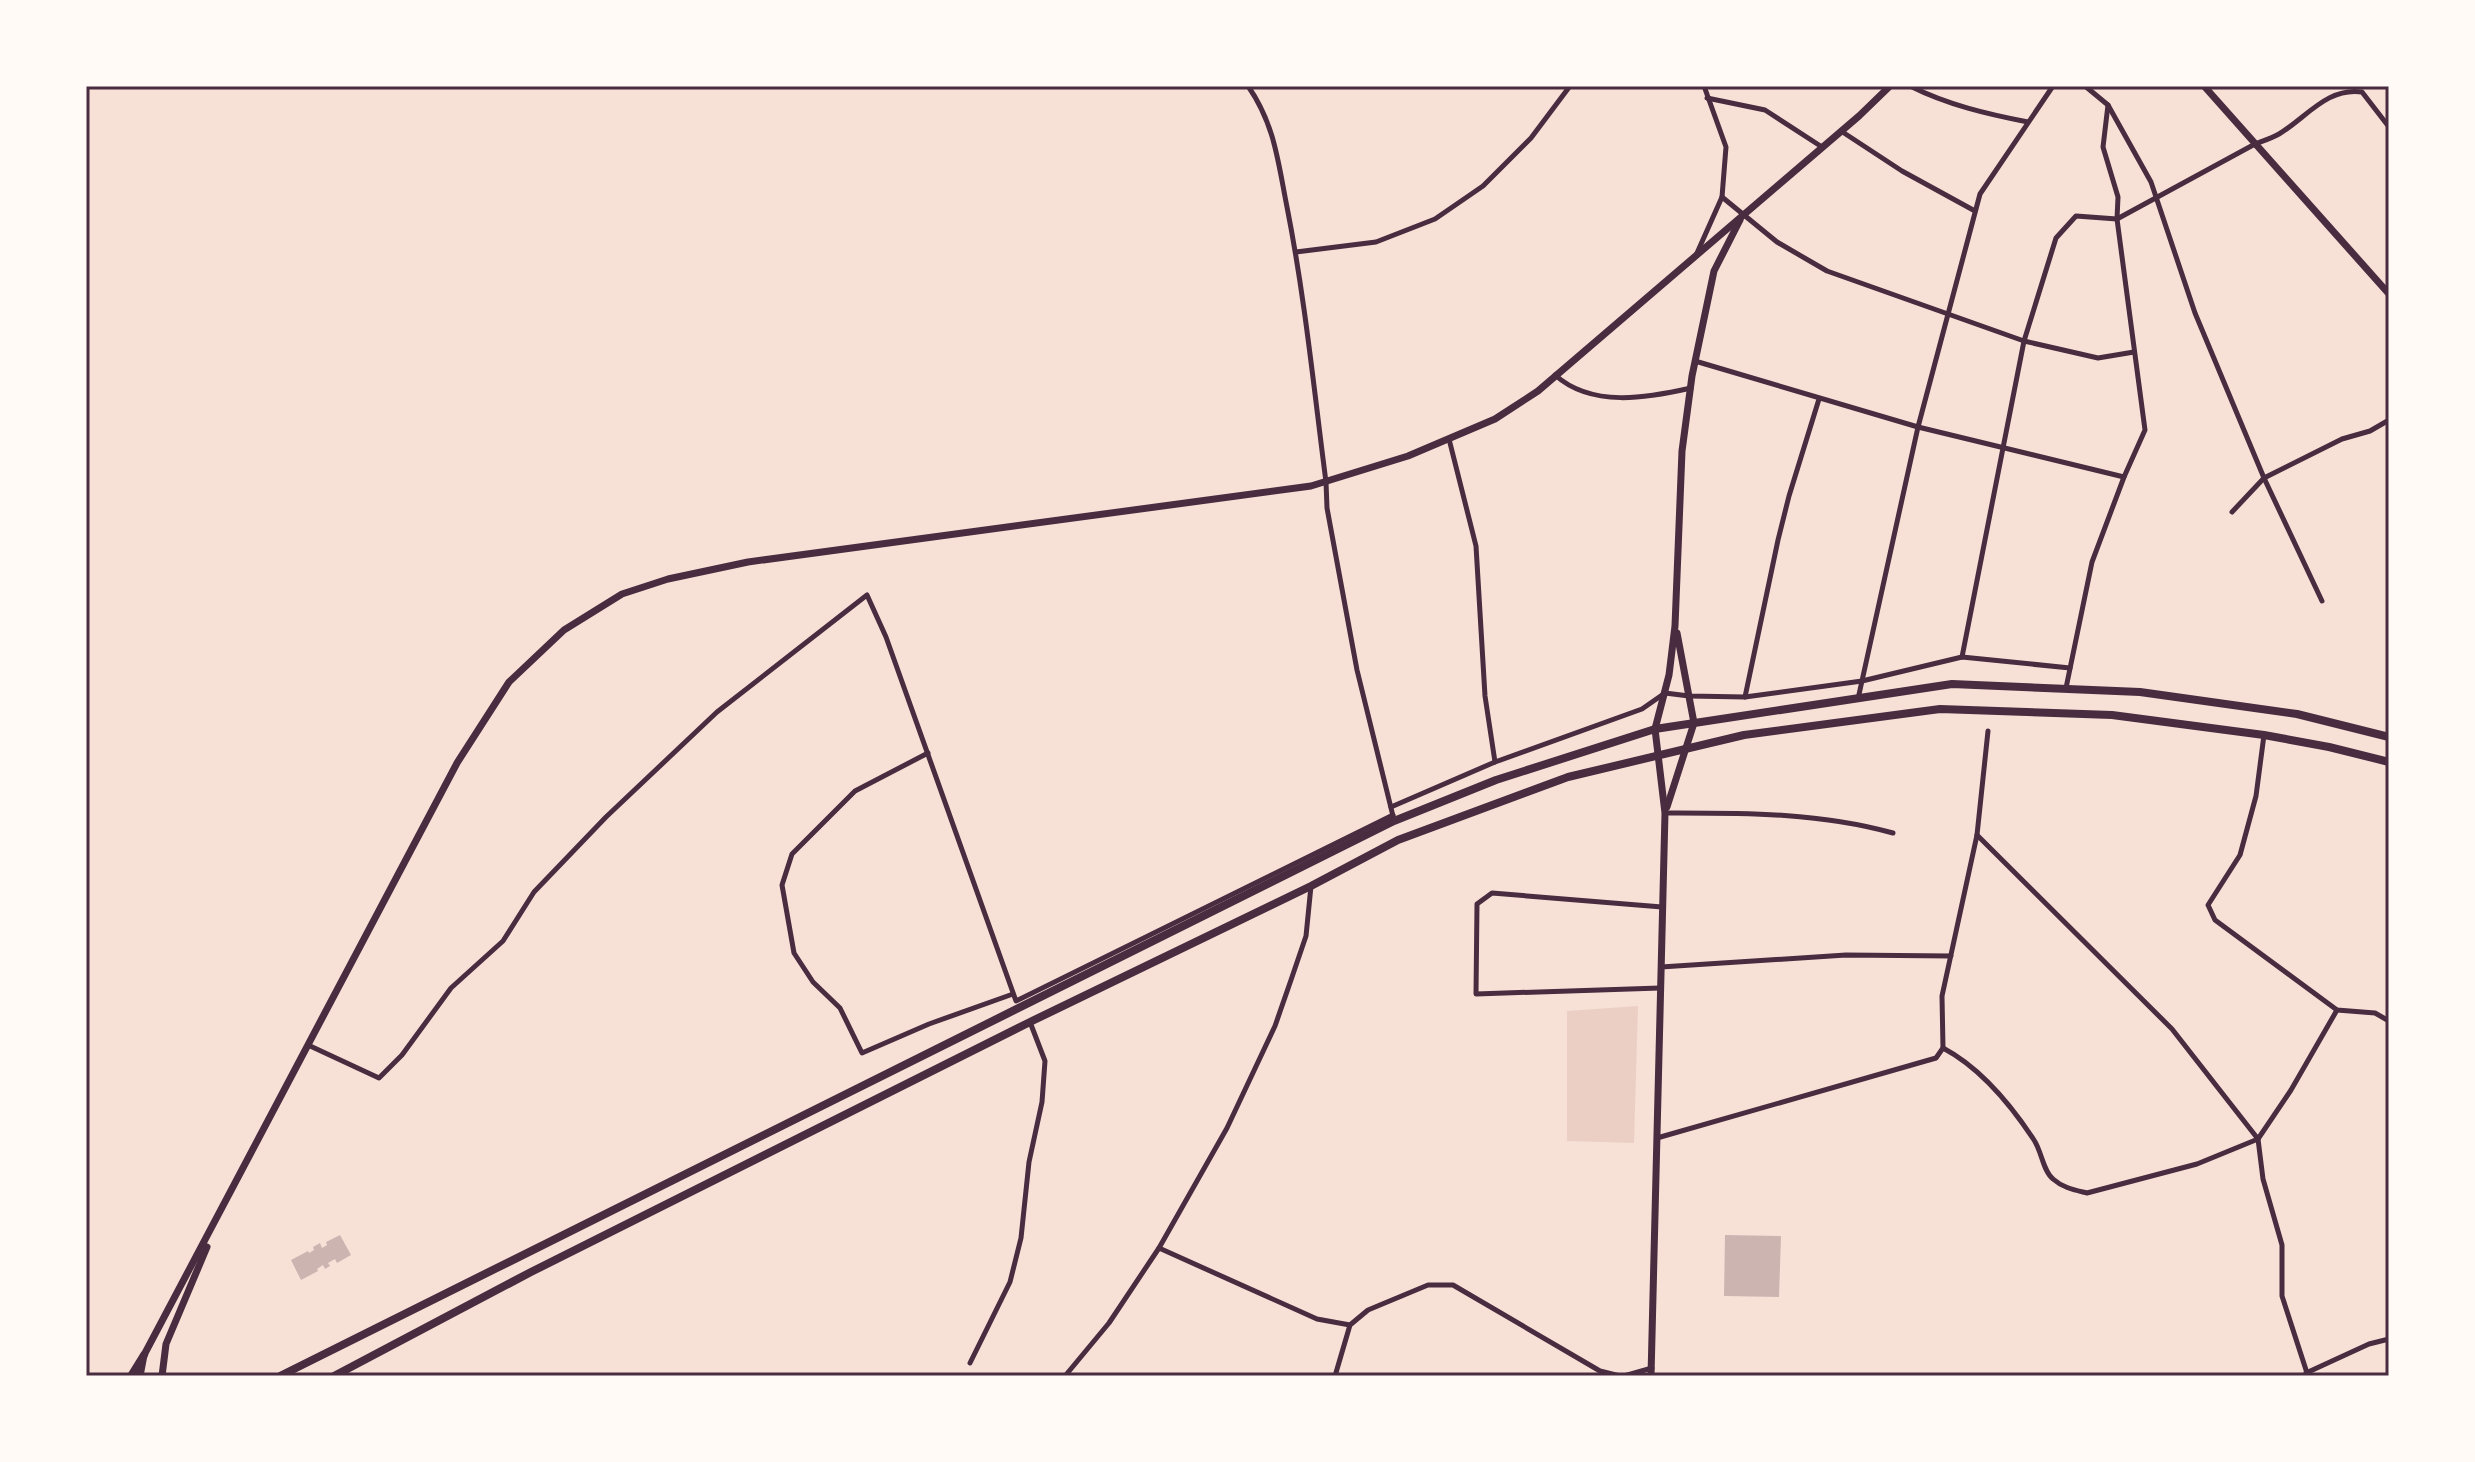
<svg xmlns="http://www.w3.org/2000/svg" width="2475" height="1462" font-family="Signika,sans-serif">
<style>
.green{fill:#ebcfc5}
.building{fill:#ccb4b1}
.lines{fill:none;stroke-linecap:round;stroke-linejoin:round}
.minor{stroke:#4a2c40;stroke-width:5}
.tertiary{stroke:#4a2c40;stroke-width:7}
.primary{stroke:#4a2c40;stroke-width:8}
.neatline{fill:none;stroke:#4a2c40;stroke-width:3}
</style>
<rect width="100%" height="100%" fill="#f7e1d7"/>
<path class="green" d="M 1638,1006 L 1634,1143 L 1567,1141 L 1567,1011 Z"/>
<g class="building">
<path d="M 340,1235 L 351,1255 L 337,1263 L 335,1259 L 328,1263 L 330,1266 L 325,1269 L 323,1265 L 317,1269 L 318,1271 L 301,1280 L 291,1260 L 308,1251 L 309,1253 L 314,1250 L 313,1247 L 320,1243 L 322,1248 L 327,1245 L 326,1242 Z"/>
<path d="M 1725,1235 L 1781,1236 L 1779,1297 L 1724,1296 Z"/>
</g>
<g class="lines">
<g class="minor">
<path d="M 1248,86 C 1275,125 1278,162 1287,207 C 1305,298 1314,390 1326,482 L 1327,508 L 1357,670 L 1393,816"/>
<path d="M 1910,86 C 1948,105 1987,114 2028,122"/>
<path d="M 2085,86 L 2108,105 L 2151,182 L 2195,313 L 2264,478 L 2322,601"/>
<path d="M 1707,98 L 1765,110 L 1822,147"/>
<path d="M 1841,131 L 1902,171 L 1975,211"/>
<path d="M 1722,197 L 1777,242 L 1827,271 L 2024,341 L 2098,358 L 2134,352"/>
<path d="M 1296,252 L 1376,242 L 1435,219 L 1483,186 L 1531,138 L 1570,86"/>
<path d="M 1697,253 L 1722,197 L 1726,147 L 1704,86"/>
<path d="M 1695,361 L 1918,427 L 2124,477"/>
<path d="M 1555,375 C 1592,408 1647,398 1691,388"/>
<path d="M 1449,439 L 1476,546 L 1485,696 L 1495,762"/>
<path d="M 2232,512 L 2264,478 L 2342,439 L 2370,431 L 2389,420"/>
<path d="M 1962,657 L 2024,341 L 2056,238 L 2076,216 L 2117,219 L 2255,144 C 2263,141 2272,138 2279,134 C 2306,118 2327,87 2362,92 L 2389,127"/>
<path d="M 2066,688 L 2092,562 L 2124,477 L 2145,430 L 2117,219 L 2118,197 L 2103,147 L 2108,105"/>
<path d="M 1745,697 L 1778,540 L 1789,496 L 1819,399"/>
<path d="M 1858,699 L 1918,427 L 1980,194 L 2053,86"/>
<path d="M 2264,735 L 2256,796 L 2240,855 L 2208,905 L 2215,920 L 2337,1010 L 2375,1013 L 2389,1021"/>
<path d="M 928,753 L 855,791 L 792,854 L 782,885 L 794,953 L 813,982 L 840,1008 L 862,1053 L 929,1024 L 1013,994"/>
<path d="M 1391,807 L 1495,762 L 1642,709 L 1665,693 L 1689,696 L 1745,697 L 1862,681 L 1962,657 L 2070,668"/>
<path d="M 1665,813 C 1742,813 1818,812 1893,833"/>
<path d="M 1977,835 L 2172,1029 L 2258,1139 L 2263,1179 L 2282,1245 L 2282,1296 L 2308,1376"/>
<path d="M 1661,967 L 1846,955 L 1951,956"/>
<path d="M 1660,988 L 1476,994 L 1477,904 L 1492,893 L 1662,907"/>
<path d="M 308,1045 L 379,1078 L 402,1055 L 451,988 L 503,941 L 534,892 L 606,817 L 717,712 L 867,595 L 886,637 L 1016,1001 L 1393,815"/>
<path d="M 1943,1048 C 1981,1068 2011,1105 2034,1140 C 2042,1152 2043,1171 2053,1179 C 2063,1188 2075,1190 2087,1193 L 2197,1164 L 2258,1139 L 2291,1090 L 2337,1010"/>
<path d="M 1657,1138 L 1936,1058 L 1943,1048 L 1942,996 L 1977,835 L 1988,731"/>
<path d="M 1159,1248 L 1317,1319 L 1350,1325"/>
<path d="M 970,1363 L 1010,1282 L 1021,1238 L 1029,1162 L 1042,1102 L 1045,1061 L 1030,1022"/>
<path d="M 2306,1373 L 2369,1344 L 2389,1339"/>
<path d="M 1065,1376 L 1109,1323 L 1159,1248 L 1227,1128 L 1275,1026 L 1291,980 L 1306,936 L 1311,886"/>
<path d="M 1335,1376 L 1350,1325 L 1368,1310 L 1428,1285 L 1453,1285 L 1600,1371 L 1620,1376"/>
<path d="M 1624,1376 L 1652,1368"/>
</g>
<g class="tertiary">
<path d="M 2204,86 L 2389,294"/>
<path d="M 1667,807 L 1694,723 L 1677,633"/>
<path d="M 140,1376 L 144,1355 L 457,763 L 509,682 L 564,630 L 622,594 L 668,579 L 748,562 L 1311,486 L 1408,456 L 1495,419 L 1538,391 L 1859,116 L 1890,86"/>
<path d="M 162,1376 L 166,1344 L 207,1247"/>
<path d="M 1651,1376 L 1665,813 L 1655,729 L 1669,675 L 1675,626 L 1682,451 L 1692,376 L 1714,271 L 1740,220"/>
</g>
<g class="primary">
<path d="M 131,1376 L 144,1355"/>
<path d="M 280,1376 L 1394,821 L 1496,780 L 1655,729 L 1952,684 L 2140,692 L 2297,714 L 2389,737"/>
<path d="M 334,1376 L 531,1272 L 1030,1022 L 1311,886 L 1398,840 L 1568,777 L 1744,735 L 1940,709 L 2112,715 L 2264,735 L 2329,747 L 2389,762"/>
</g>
</g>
<rect width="2475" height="1462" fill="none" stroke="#fffaf5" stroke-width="176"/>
<rect x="88" y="88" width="2299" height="1286" class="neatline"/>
</svg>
